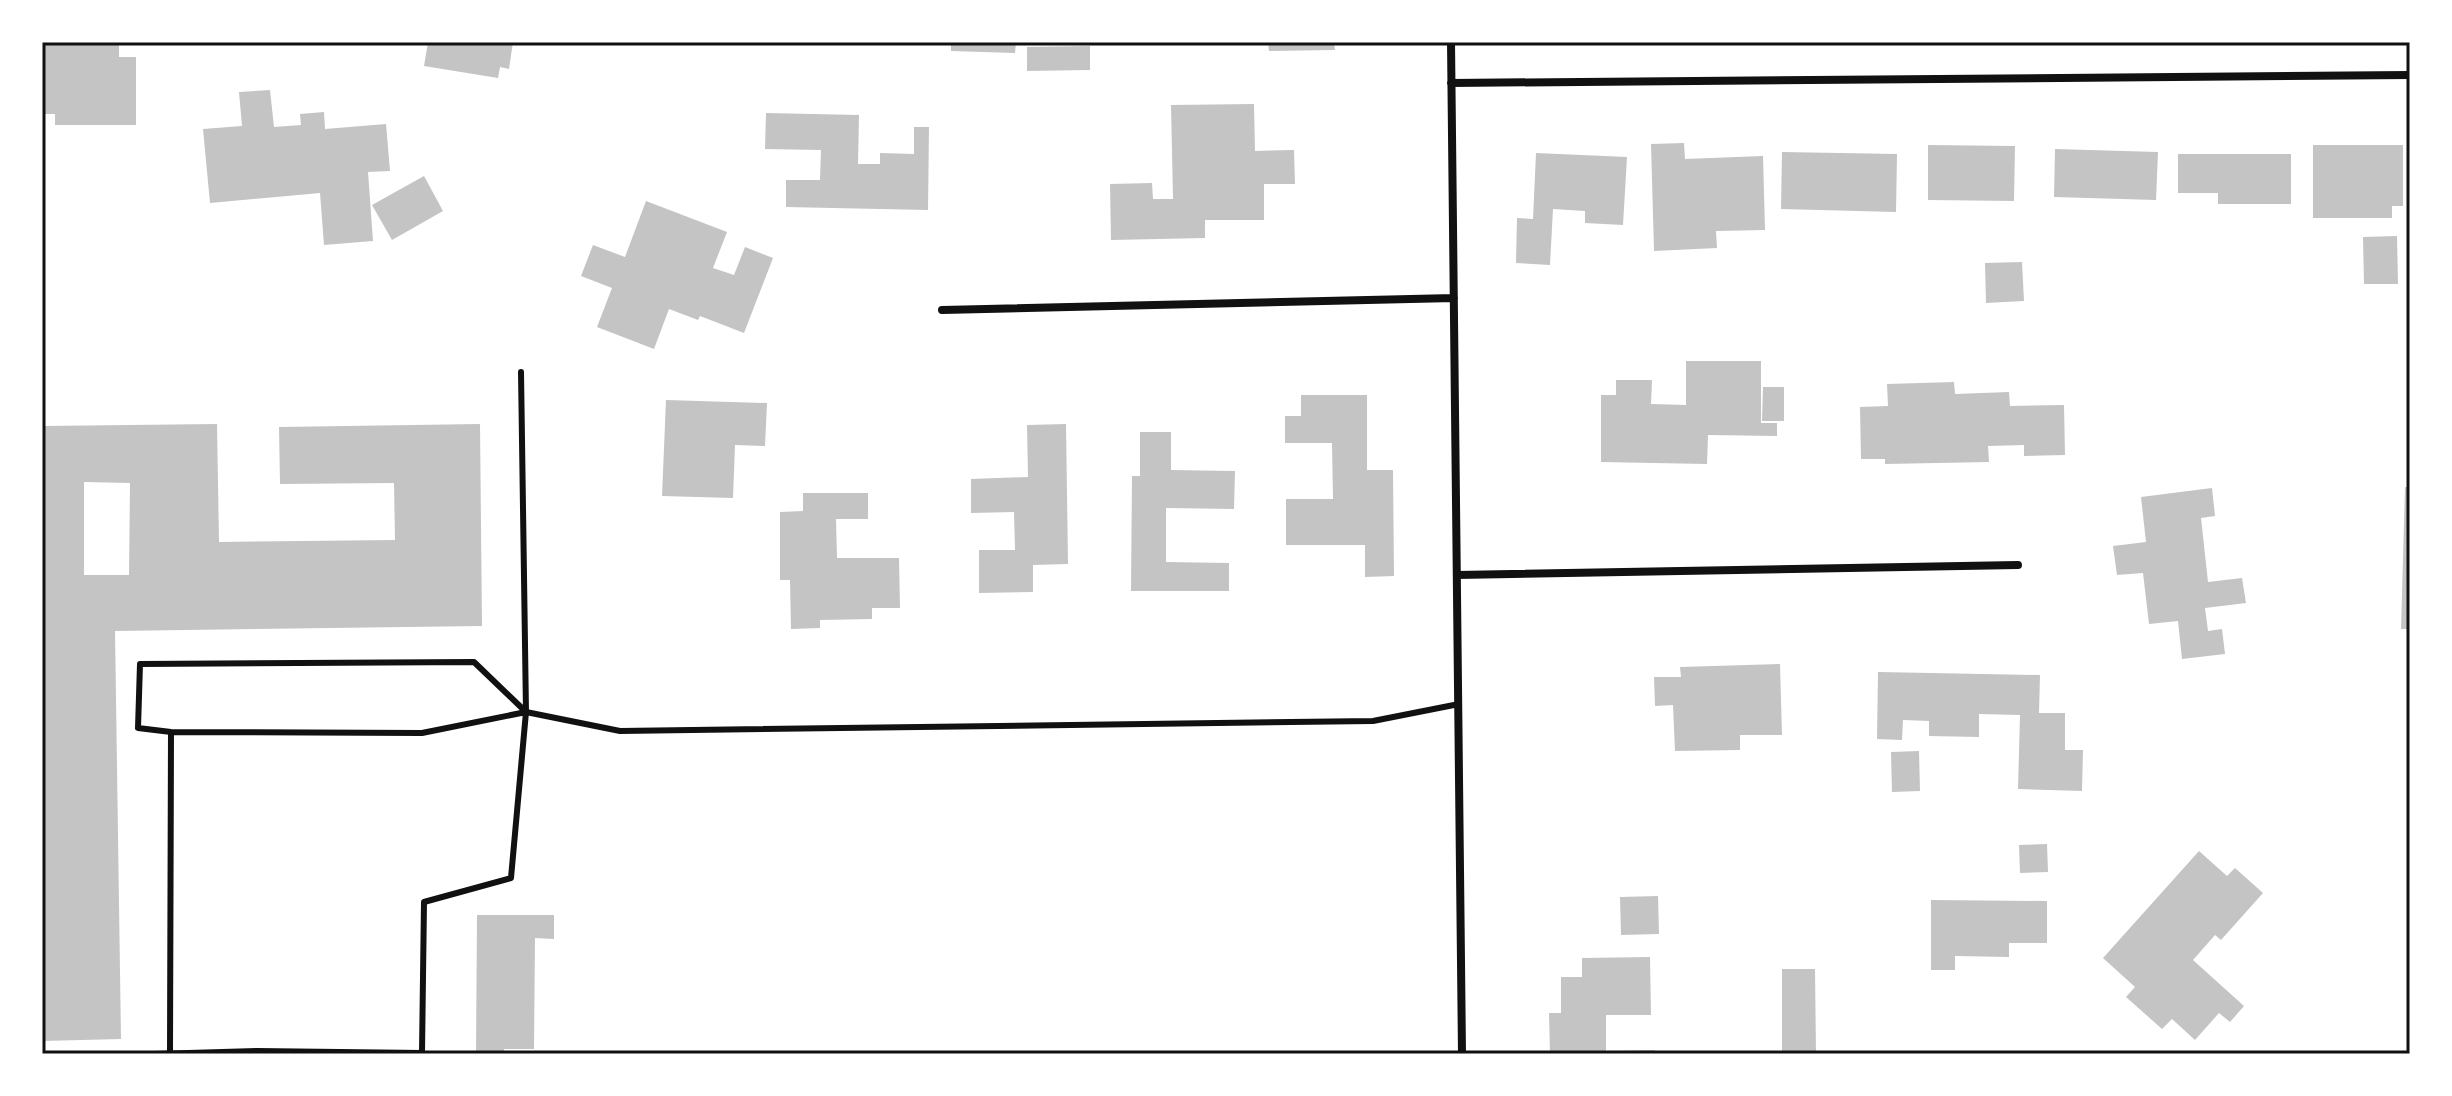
<svg xmlns="http://www.w3.org/2000/svg" width="2452" height="1096" font-family="'IBM Plex Serif',serif">
<style>
.building{fill:#c4c4c4;fill-rule:evenodd}
.lines{fill:none;stroke-linecap:round;stroke-linejoin:round}
.service{stroke:#111;stroke-width:6}
.minor{stroke:#111;stroke-width:8}
.neatline{fill:none;stroke:#111;stroke-width:3}
</style>
<rect width="100%" height="100%" fill="#fff"/>
<path class="building" d="M 60,42 L 119,43 L 119,57 L 136,57 L 136,125 L 55,125 L 55,114 L 42,114 L 42,45 L 60,45 Z
M 428,42 L 513,42 L 509,69 L 500,67 L 498,78 L 424,66 Z
M 951,42 L 1016,42 L 1015,53 L 951,51 Z
M 1268,42 L 1334,42 L 1335,50 L 1269,51 Z
M 1090,46 L 1090,70 L 1027,71 L 1027,47 Z
M 270,90 L 274,127 L 301,125 L 300,114 L 324,112 L 325,129 L 386,124 L 390,171 L 368,172 L 373,241 L 324,245 L 320,193 L 210,203 L 203,129 L 242,126 L 239,92 Z
M 1254,104 L 1255,151 L 1294,150 L 1295,184 L 1264,184 L 1264,220 L 1205,220 L 1205,238 L 1111,240 L 1110,184 L 1152,183 L 1153,199 L 1173,199 L 1171,105 Z
M 766,113 L 859,115 L 858,164 L 880,164 L 880,153 L 914,154 L 914,127 L 929,127 L 928,210 L 786,207 L 786,180 L 820,180 L 821,150 L 765,149 Z
M 1684,143 L 1685,159 L 1763,156 L 1765,230 L 1716,231 L 1717,248 L 1654,251 L 1651,144 Z
M 1928,145 L 2015,146 L 2014,201 L 1928,200 Z
M 2313,145 L 2403,145 L 2403,206 L 2392,206 L 2392,218 L 2313,218 Z
M 2055,149 L 2158,152 L 2156,200 L 2054,197 Z
M 1782,152 L 1897,154 L 1896,212 L 1781,209 Z
M 1536,153 L 1627,157 L 1623,225 L 1585,223 L 1585,211 L 1553,209 L 1550,265 L 1516,263 L 1517,218 L 1533,219 Z
M 2178,154 L 2291,154 L 2291,204 L 2218,204 L 2218,193 L 2178,193 Z
M 424,176 L 443,211 L 392,240 L 372,205 Z
M 646,201 L 727,232 L 713,268 L 734,275 L 745,247 L 773,258 L 744,333 L 700,316 L 698,320 L 669,309 L 654,349 L 597,327 L 612,288 L 581,276 L 593,245 L 625,257 Z
M 2397,236 L 2398,284 L 2364,284 L 2363,237 Z
M 2022,262 L 2024,301 L 1986,303 L 1985,263 Z
M 1686,361 L 1761,361 L 1761,423 L 1777,423 L 1777,436 L 1708,435 L 1707,464 L 1601,462 L 1601,395 L 1616,395 L 1616,380 L 1652,380 L 1651,404 L 1686,405 Z
M 1954,382 L 1955,394 L 2009,392 L 2010,406 L 2064,405 L 2065,455 L 2024,456 L 2024,445 L 1988,446 L 1989,462 L 1885,464 L 1885,459 L 1861,459 L 1860,407 L 1888,406 L 1887,384 Z
M 1763,387 L 1784,387 L 1784,421 L 1762,421 Z
M 1301,395 L 1367,395 L 1367,470 L 1393,470 L 1394,576 L 1365,577 L 1365,545 L 1286,545 L 1286,499 L 1333,499 L 1332,443 L 1285,443 L 1285,416 L 1301,416 Z
M 666,400 L 767,403 L 765,446 L 735,445 L 733,498 L 662,496 Z
M 217,424 L 219,542 L 395,540 L 394,483 L 280,484 L 279,427 L 480,424 L 482,626 L 115,631 L 121,1039 L 42,1041 L 42,426 ZM 84,482 L 130,483 L 129,575 L 84,575 Z
M 1066,424 L 1068,564 L 1033,565 L 1033,592 L 979,593 L 979,550 L 1015,550 L 1014,512 L 971,513 L 971,479 L 1028,477 L 1027,425 Z
M 1140,432 L 1171,432 L 1171,470 L 1235,471 L 1234,509 L 1166,508 L 1166,562 L 1229,563 L 1229,591 L 1131,591 L 1132,476 L 1140,476 Z
M 2405,487 L 2410,487 L 2410,629 L 2401,629 Z
M 2212,488 L 2215,516 L 2201,518 L 2208,582 L 2242,578 L 2246,603 L 2205,608 L 2208,631 L 2222,629 L 2225,654 L 2182,659 L 2178,621 L 2149,624 L 2143,573 L 2117,575 L 2113,546 L 2146,542 L 2141,497 Z
M 803,493 L 868,493 L 868,519 L 836,519 L 837,558 L 899,558 L 900,608 L 872,608 L 872,619 L 820,620 L 820,628 L 791,629 L 790,580 L 780,580 L 780,512 L 803,511 Z
M 1780,664 L 1782,735 L 1740,735 L 1740,750 L 1675,751 L 1673,705 L 1655,706 L 1654,677 L 1681,677 L 1680,667 Z
M 1878,672 L 2040,675 L 2039,713 L 2065,713 L 2065,750 L 2083,750 L 2082,791 L 2018,789 L 2020,715 L 1979,714 L 1979,737 L 1929,736 L 1929,721 L 1903,720 L 1902,740 L 1877,739 Z
M 1919,751 L 1920,791 L 1892,792 L 1891,752 Z
M 2047,844 L 2048,872 L 2020,873 L 2019,845 Z
M 2199,851 L 2227,876 L 2235,868 L 2263,893 L 2221,940 L 2215,935 L 2193,960 L 2244,1006 L 2230,1022 L 2219,1013 L 2195,1040 L 2172,1019 L 2162,1029 L 2126,997 L 2135,987 L 2103,958 Z
M 1658,896 L 1659,934 L 1621,935 L 1620,897 Z
M 1931,900 L 2047,901 L 2047,943 L 2009,943 L 2009,957 L 1955,956 L 1955,970 L 1931,970 Z
M 477,915 L 554,915 L 554,939 L 535,938 L 534,1049 L 504,1049 L 504,1054 L 476,1054 Z
M 1650,957 L 1651,1015 L 1606,1015 L 1606,1051 L 1655,1050 L 1655,1054 L 1550,1054 L 1549,1013 L 1561,1013 L 1561,977 L 1582,977 L 1582,958 Z
M 1782,969 L 1815,969 L 1816,1054 L 1707,1054 L 1707,1051 L 1782,1051 Z"/>
<g class="lines">
<path class="service" d="M 526,712 L 474,662 L 140,664 L 138,728 L 171,732 L 422,733 L 526,712 L 620,731 L 1373,721 L 1459,704
M 170,1053 L 171,732
M 154,1054 L 257,1051 L 422,1053 L 424,902 L 511,878 L 526,712 L 521,372"/>
<path class="minor" d="M 1451,42 L 1462,1054
M 1451,83 L 2410,75
M 942,310 L 1454,298
M 1457,575 L 2018,565"/>
</g>
<rect width="2452" height="1096" fill="none" stroke="#ffffff" stroke-width="88"/>
<rect x="44" y="44" width="2364" height="1008" class="neatline"/>
</svg>
